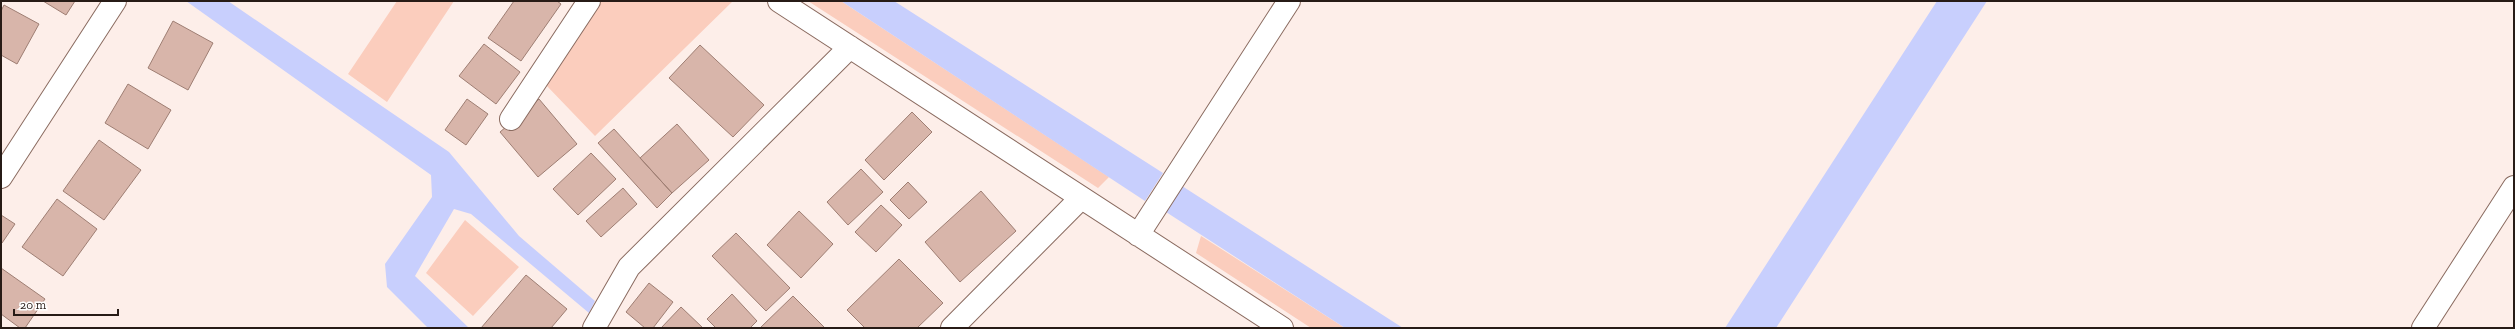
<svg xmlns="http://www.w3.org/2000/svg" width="2515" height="329" font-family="'Zilla Slab',serif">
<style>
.green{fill:#fbcdbd}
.water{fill:#c8cffd}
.building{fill:#d8b5aa;stroke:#9e7e73}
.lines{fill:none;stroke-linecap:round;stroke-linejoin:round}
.minor-casing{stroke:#8a6b60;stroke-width:24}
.minor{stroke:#fff;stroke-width:22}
</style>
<rect width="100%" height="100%" fill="#fdeee9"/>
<path class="green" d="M 397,1 L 454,1 L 387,102 L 348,74 Z
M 601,1 L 733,1 L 595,136 L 546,85 Z
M 808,1 L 841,1 L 1109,177 L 1098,188 Z
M 465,220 L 519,267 L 473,316 L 426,273 Z
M 1201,236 L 1345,328 L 1311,328 L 1196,253 Z"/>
<path class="water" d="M 186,1 L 228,1 L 449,152 L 519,236 L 595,301 L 589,313 L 471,214 L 454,209 L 415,276 L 469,328 L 428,328 L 387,287 L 385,264 L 432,197 L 431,175 Z
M 841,1 L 894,1 L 1163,173 L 1145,201 Z
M 1937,1 L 1987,1 L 1776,328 L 1725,328 Z
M 1182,186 L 1403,328 L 1345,328 L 1166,212 Z"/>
<path class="building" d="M 43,1 L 75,1 L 66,15 Z
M 514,1 L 557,1 L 561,4 L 521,61 L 488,38 Z
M 4,5 L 39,24 L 17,64 L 1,55 L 1,11 Z
M 173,21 L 213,43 L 188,90 L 148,68 Z
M 484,44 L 520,72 L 496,104 L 459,76 Z
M 700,45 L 764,105 L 733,137 L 669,78 Z
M 128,84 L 171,110 L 148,149 L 105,123 Z
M 467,99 L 488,114 L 466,145 L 445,130 Z
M 539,99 L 577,144 L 538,177 L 500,132 Z
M 912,112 L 932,132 L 884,180 L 865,160 Z
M 677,124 L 709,160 L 672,193 L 640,158 Z
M 614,129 L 672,193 L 657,208 L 598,143 Z
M 99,140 L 141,170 L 104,220 L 63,191 Z
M 591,153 L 616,179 L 578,215 L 553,189 Z
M 861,169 L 883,192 L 848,225 L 827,202 Z
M 908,182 L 927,202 L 909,219 L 890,200 Z
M 623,188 L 637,204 L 601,237 L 586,221 Z
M 981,191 L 1016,231 L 960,282 L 925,242 Z
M 57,199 L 97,229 L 63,276 L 22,247 Z
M 881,205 L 902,225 L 876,252 L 855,232 Z
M 799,211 L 833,244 L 801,278 L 767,245 Z
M 1,215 L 15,224 L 2,243 L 1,243 Z
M 736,233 L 790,288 L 766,311 L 712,256 Z
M 899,259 L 943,303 L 917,328 L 865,328 L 847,310 Z
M 1,268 L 45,299 L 25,328 L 20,328 L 1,314 Z
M 526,275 L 567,309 L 551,328 L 481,328 Z
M 649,283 L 673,302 L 653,328 L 645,328 L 626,312 Z
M 732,294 L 757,321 L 750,328 L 716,328 L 707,319 Z
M 793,296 L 825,328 L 760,328 Z
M 681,307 L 703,328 L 661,328 Z"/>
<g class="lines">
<g class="minor-casing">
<path id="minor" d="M 779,1 L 1282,328
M 511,119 L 589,1
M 1,177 L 115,1
M 1138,235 L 1289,1
M 594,328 L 629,267 L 850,47
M 952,328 L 1081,198
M 2423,328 L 2514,187"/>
</g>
<use href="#minor" class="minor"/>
</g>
<rect width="2515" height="329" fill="none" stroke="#271b16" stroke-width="4"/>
<path d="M14 309v6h104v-6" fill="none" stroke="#271b16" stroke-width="2"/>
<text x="20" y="309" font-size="12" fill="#271b16" stroke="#ffffff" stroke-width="3" paint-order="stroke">20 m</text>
</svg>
